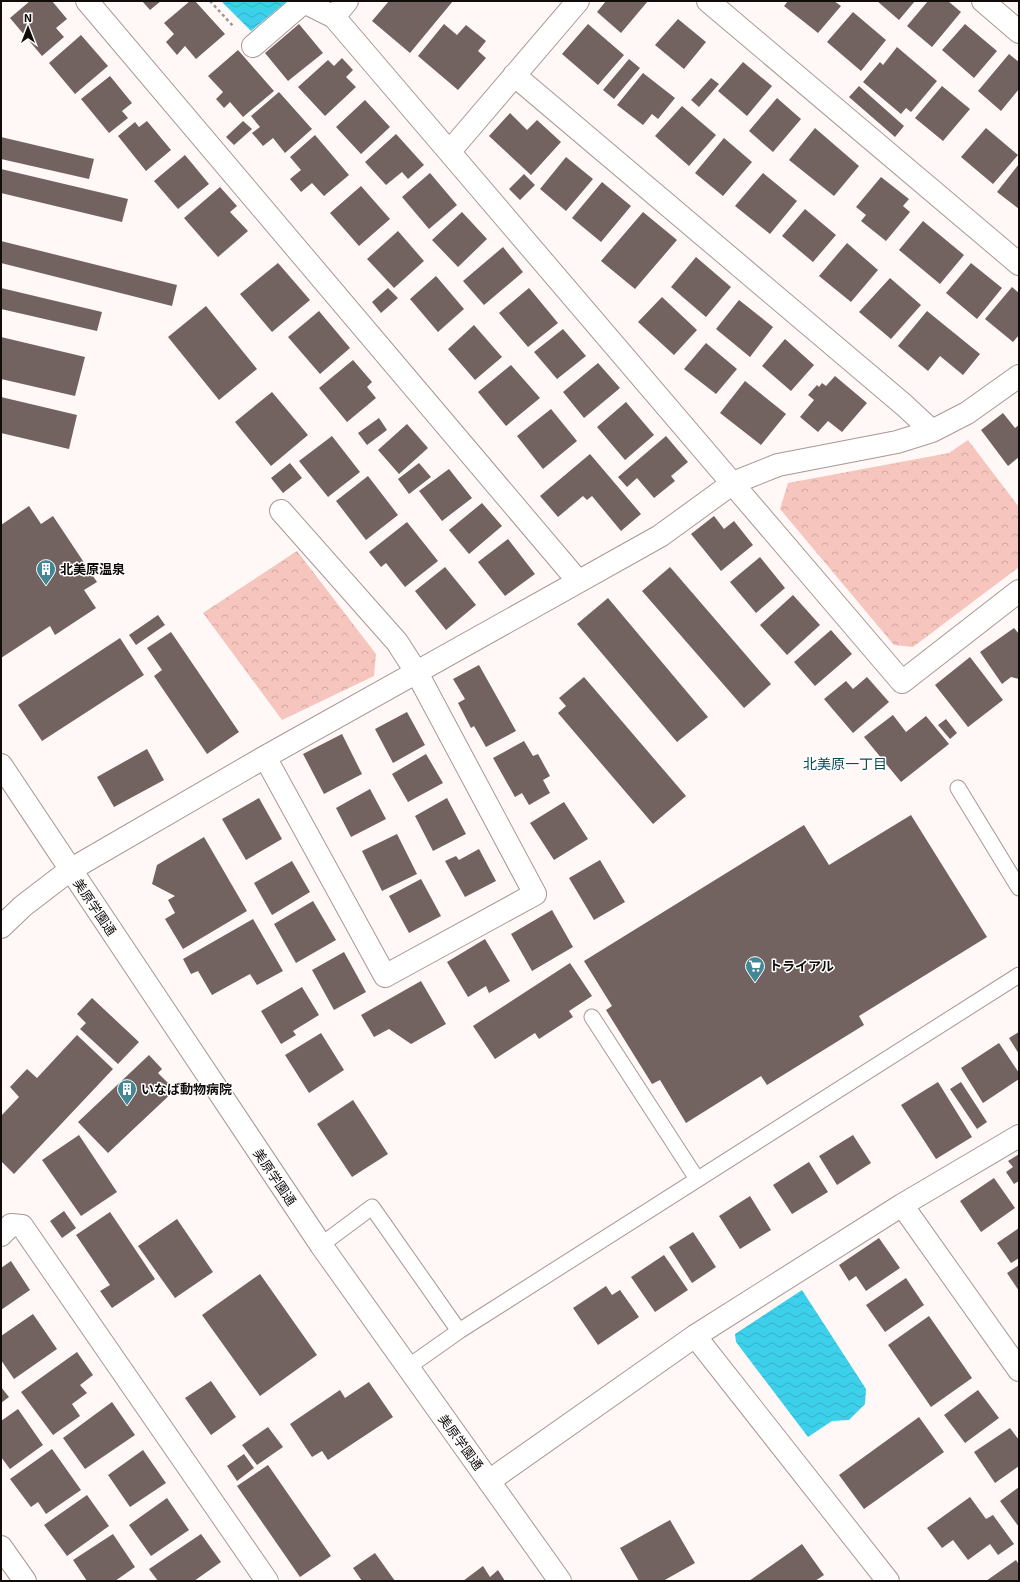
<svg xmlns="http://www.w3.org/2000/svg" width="1020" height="1582" font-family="'Exo 2','Noto Sans JP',sans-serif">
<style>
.park{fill:url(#park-crowns)}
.water{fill:url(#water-waves)}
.building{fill:#726260}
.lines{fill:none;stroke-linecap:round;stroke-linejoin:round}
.service-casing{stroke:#a89895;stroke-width:17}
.minor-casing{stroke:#a89895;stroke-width:24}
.tertiary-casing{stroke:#a89895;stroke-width:24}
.path{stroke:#9b9492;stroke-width:2.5;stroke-dasharray:3 3;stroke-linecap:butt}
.service{stroke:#fff;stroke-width:15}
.minor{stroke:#fff;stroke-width:22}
.tertiary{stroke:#fff;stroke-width:22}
.labels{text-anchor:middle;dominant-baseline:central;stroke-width:3;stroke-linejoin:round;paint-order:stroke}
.poi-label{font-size:13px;font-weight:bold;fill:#110b0a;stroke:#fff;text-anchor:start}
.street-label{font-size:13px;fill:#110b0a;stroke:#fff}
.neighbourhood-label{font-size:14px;fill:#0e4a55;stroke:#fff}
</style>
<defs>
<pattern id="park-crowns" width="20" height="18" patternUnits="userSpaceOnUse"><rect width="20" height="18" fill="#f5c5be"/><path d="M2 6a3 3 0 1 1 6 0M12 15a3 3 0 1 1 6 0" fill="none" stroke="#d1a8a2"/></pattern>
<pattern id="water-waves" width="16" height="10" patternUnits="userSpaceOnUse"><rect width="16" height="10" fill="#3dd0eb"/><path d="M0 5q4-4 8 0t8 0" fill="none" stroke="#35b1c8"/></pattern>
</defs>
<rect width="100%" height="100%" fill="#fff8f6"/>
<path class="park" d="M 968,440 L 1019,507 L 1019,567 L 913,647 L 894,645 L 780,509 L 788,483 L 949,453 Z
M 297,551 L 376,654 L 374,676 L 282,720 L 203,613 Z"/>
<path class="water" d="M 221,1 L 287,1 L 251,31 Z
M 802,1290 L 866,1389 L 865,1404 L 849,1420 L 832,1421 L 808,1437 L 736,1342 L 735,1334 Z"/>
<path class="building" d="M 30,1 L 52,1 L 67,19 L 56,28 L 64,37 L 42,56 L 10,18 Z
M 142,1 L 161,1 L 150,10 Z
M 190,1 L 195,1 L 225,34 L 196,59 L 185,46 L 177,55 L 166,42 L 174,34 L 164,23 Z
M 389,1 L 453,1 L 410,53 L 372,21 Z
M 606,1 L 648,1 L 621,33 L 597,12 Z
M 788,1 L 834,1 L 841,6 L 818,33 L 784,6 Z
M 877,1 L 915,1 L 899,20 Z
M 928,1 L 948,1 L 961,12 L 932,47 L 907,26 Z
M 853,12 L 886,40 L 861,71 L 827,42 Z
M 678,19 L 706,42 L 684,69 L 655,45 Z
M 299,24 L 323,53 L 288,81 L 265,53 Z
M 444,24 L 457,35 L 466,25 L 486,41 L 478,51 L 486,58 L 458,90 L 418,56 Z
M 588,24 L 624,55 L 598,85 L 562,54 Z
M 965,24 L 997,51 L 974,78 L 942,50 Z
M 81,35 L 108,66 L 75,94 L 49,63 Z
M 897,47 L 937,81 L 911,112 L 906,108 L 901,114 L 863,82 L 880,62 L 883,65 Z
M 238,50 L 274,91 L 243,117 L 230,102 L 224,108 L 216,99 L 223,92 L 208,76 Z
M 1009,54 L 1019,62 L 1019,89 L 1001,111 L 978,91 Z
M 342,58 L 353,70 L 346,77 L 356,87 L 325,116 L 298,87 L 328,60 L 334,66 Z
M 629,59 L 640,68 L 614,99 L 603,90 Z
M 743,62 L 772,86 L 747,116 L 718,91 Z
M 643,73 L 675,98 L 658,119 L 652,114 L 643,125 L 617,105 Z
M 110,76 L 132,103 L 122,111 L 128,118 L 109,133 L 81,99 Z
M 711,78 L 719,84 L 699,107 L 691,100 Z
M 859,86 L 904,126 L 895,137 L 849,97 Z
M 942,86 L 970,109 L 943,141 L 915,118 Z
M 279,92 L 312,129 L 285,153 L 273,138 L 263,146 L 252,133 L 260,127 L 251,116 Z
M 777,98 L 801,119 L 773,152 L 749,131 Z
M 365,100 L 390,127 L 361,154 L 336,127 Z
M 682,106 L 716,135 L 689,166 L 655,136 Z
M 510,113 L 527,130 L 537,120 L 561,142 L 531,175 L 489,136 Z
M 147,121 L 171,150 L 146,171 L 118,136 L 135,122 L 139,127 Z
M 243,121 L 252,129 L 234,145 L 226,137 Z
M 815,128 L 859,166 L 834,196 L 789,160 Z
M 986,128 L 1018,155 L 993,184 L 961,157 Z
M 396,134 L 424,165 L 408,179 L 402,172 L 386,185 L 365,162 Z
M 315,135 L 349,175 L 324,196 L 312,183 L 301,192 L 290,179 L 301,170 L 290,157 Z
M 1,137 L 94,159 L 89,179 L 1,159 Z
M 724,138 L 752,162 L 723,196 L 695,173 Z
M 185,155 L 209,184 L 178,209 L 154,181 Z
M 566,157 L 593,179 L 566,211 L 540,189 Z
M 1019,164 L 1019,209 L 997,192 Z
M 1,169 L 128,199 L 122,222 L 1,193 Z
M 430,173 L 457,205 L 429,229 L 402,197 Z
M 763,173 L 797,201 L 770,234 L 735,206 Z
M 524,174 L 535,185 L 520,200 L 509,189 Z
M 881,177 L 909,199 L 903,206 L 910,212 L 886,241 L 861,221 L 866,215 L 856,207 Z
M 602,182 L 631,206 L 601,242 L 572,218 Z
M 361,186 L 390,219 L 359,246 L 330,213 Z
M 220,187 L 237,206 L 230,212 L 248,231 L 218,257 L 184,218 Z
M 805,209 L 836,235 L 813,262 L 782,236 Z
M 462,212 L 487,239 L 458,267 L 432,240 Z
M 643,212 L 677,240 L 635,289 L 601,261 Z
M 923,221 L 964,255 L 940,284 L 899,250 Z
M 398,231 L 424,261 L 394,288 L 367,259 Z
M 1,241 L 177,285 L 172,306 L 1,263 Z
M 847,243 L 878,270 L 851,302 L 819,276 Z
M 503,247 L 523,272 L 484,305 L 463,281 Z
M 696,257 L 731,287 L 706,317 L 671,287 Z
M 278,263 L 310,300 L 272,332 L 240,294 Z
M 971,263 L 1002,288 L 977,319 L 946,293 Z
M 436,276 L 464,309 L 438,332 L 410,299 Z
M 890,278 L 921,305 L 891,339 L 859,312 Z
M 1012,287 L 1019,293 L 1019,335 L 1013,342 L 985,319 Z
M 1,288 L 102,312 L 97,331 L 1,309 Z
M 388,288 L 398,298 L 381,313 L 372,302 Z
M 529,288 L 558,323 L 528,347 L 499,313 Z
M 662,297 L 697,330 L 674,355 L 638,322 Z
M 739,300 L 773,327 L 750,357 L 716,329 Z
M 206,306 L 257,369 L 219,400 L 168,337 Z
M 319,311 L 350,348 L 320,374 L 288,337 Z
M 927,311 L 980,354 L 963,375 L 940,356 L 928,371 L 898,346 Z
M 474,325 L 502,357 L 475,380 L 448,349 Z
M 563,329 L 586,356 L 557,379 L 534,352 Z
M 1,337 L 85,357 L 75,396 L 1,379 Z
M 785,339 L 814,365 L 791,391 L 762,366 Z
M 706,343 L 737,369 L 716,394 L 684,369 Z
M 353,360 L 372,382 L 367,387 L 376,398 L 347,422 L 319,388 Z
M 598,363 L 620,388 L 584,418 L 563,392 Z
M 511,365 L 540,398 L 506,426 L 478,392 Z
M 835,376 L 867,403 L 842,432 L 828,421 L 818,432 L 800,417 L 814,400 L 808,395 L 817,385 L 819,387 L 822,383 L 826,386 Z
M 745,381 L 786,414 L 761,445 L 720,413 Z
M 272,392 L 308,435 L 271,466 L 235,422 Z
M 1,397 L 77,415 L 69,449 L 1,433 Z
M 626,402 L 654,435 L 625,460 L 597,427 Z
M 551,409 L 577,441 L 543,469 L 517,436 Z
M 1003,413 L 1015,428 L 1019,425 L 1019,457 L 1008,466 L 981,430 Z
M 379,418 L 387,430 L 367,445 L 358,433 Z
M 407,424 L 428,448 L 399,474 L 378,450 Z
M 332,436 L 360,472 L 328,497 L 299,461 Z
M 666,436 L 688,462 L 671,476 L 675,481 L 654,498 L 637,478 L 627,487 L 618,477 Z
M 590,454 L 641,514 L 621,531 L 592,496 L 587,500 L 583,496 L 558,517 L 540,496 Z
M 290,463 L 302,478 L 283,493 L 271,478 Z
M 419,463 L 431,477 L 409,494 L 398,479 Z
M 449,469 L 472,498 L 442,521 L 419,491 Z
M 368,476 L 398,515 L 366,540 L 336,501 Z
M 482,503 L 502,526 L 469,554 L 449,530 Z
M 29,506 L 41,524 L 53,516 L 97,582 L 84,590 L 96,608 L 55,635 L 50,626 L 1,658 L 1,525 Z
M 714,516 L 724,529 L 734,521 L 753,545 L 721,571 L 691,534 Z
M 407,522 L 438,561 L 405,587 L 386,563 L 381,567 L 369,552 Z
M 508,539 L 535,574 L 505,596 L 478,562 Z
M 760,557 L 785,588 L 756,613 L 730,582 Z
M 445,567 L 476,605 L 446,630 L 415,591 Z
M 670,567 L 771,684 L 744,708 L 642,591 Z
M 793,595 L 820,625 L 787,655 L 760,625 Z
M 608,598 L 708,717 L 677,742 L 577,624 Z
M 158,615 L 165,625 L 136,645 L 129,635 Z
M 1014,628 L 1019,634 L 1019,679 L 1011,677 L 1002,684 L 980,652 Z
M 831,630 L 852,654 L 815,686 L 794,662 Z
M 171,632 L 239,732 L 207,754 L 154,676 L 162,670 L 147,648 Z
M 120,638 L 144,675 L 42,741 L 18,705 Z
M 970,657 L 1003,700 L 968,727 L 935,685 Z
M 479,665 L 516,731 L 486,747 L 474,726 L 471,728 L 458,703 L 465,699 L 453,679 Z
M 584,677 L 686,796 L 653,824 L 558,713 L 566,706 L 559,698 Z
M 867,677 L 889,702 L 853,733 L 824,699 L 846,681 L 853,689 Z
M 407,712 L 425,745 L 393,763 L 375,729 Z
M 893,715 L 906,732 L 926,716 L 949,744 L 901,782 L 864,737 Z
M 946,719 L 957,733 L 950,739 L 938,725 Z
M 342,734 L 362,774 L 324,794 L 303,754 Z
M 524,741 L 533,756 L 538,754 L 550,776 L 543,780 L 550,793 L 529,805 L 522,793 L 515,797 L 493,758 Z
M 147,749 L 164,780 L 114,807 L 97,777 Z
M 426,754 L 443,783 L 408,802 L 392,774 Z
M 370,789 L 386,819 L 351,837 L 336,808 Z
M 259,798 L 282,839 L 246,860 L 222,819 Z
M 447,798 L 466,834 L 433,851 L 415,816 Z
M 564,802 L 588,839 L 554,860 L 530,823 Z
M 911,815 L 987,937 L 859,1016 L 864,1025 L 767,1085 L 761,1076 L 686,1123 L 660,1080 L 652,1084 L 606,1010 L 612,1006 L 584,961 L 804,825 L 829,865 Z
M 397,834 L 417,874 L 382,891 L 362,851 Z
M 204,837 L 247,911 L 183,949 L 165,919 L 175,913 L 168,900 L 175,896 L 152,884 L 157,865 Z
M 479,849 L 496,881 L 465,897 L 445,861 L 456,856 L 459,860 Z
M 600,860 L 625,902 L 594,920 L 569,878 Z
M 292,861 L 310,892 L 272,915 L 254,883 Z
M 421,879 L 441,916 L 409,933 L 389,896 Z
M 313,901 L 336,940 L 296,963 L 274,924 Z
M 552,910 L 573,947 L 532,971 L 511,934 Z
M 253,919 L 283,971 L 257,985 L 250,974 L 212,995 L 198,971 L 191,974 L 183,959 Z
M 485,939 L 510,981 L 489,993 L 486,986 L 468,997 L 447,962 Z
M 344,952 L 366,992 L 334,1010 L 312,970 Z
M 570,963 L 592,996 L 569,1011 L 573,1017 L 539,1039 L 535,1033 L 495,1059 L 473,1026 Z
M 421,981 L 446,1024 L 411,1044 L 389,1029 L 374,1037 L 361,1015 Z
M 302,987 L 319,1015 L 293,1031 L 296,1035 L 281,1044 L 261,1011 Z
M 92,998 L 139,1042 L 118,1064 L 80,1029 L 86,1023 L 77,1014 Z
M 1019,1032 L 1019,1054 L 1009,1038 Z
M 321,1033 L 344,1070 L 309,1093 L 285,1055 Z
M 77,1035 L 113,1069 L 14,1174 L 1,1161 L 1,1116 L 19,1097 L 10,1087 L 27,1069 L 37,1078 Z
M 999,1043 L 1019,1073 L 1019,1079 L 983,1103 L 961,1068 Z
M 149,1055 L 162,1069 L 158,1073 L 175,1090 L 108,1153 L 78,1122 Z
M 938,1082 L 972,1137 L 936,1159 L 901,1105 Z
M 961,1082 L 987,1122 L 977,1129 L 950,1089 Z
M 353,1100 L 388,1154 L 352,1177 L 317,1124 Z
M 79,1135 L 117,1192 L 81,1216 L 42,1160 Z
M 853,1135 L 871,1163 L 837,1185 L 819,1156 Z
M 1019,1154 L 1019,1181 L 1014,1184 L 1006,1172 L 1013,1167 L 1008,1161 Z
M 809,1162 L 828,1192 L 792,1214 L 773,1185 Z
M 994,1178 L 1015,1208 L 981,1232 L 960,1201 Z
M 750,1196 L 771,1230 L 740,1249 L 719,1216 Z
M 64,1211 L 76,1228 L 62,1238 L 50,1221 Z
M 110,1212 L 155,1279 L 112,1308 L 100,1291 L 110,1285 L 76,1235 Z
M 177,1219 L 213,1272 L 175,1298 L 138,1246 Z
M 1019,1228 L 1019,1258 L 1011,1263 L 997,1243 Z
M 693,1232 L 716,1267 L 692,1283 L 669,1247 Z
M 879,1238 L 900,1268 L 866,1291 L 856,1276 L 849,1281 L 839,1265 Z
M 664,1255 L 688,1290 L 655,1312 L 631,1277 Z
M 11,1261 L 30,1290 L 1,1310 L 1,1268 Z
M 1019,1265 L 1019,1291 L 1007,1273 Z
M 260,1274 L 317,1355 L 260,1396 L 202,1315 Z
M 906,1278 L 924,1305 L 885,1332 L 866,1305 Z
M 606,1286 L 612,1295 L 620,1290 L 639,1317 L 598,1345 L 573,1308 Z
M 33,1314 L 57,1349 L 14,1379 L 1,1360 L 1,1336 Z
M 929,1316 L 972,1378 L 931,1407 L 888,1345 Z
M 77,1352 L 93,1375 L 80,1385 L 87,1393 L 72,1404 L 80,1416 L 53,1435 L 21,1392 Z
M 211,1381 L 236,1417 L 211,1435 L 185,1398 Z
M 369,1382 L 393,1417 L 328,1460 L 322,1451 L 312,1457 L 290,1424 L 340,1390 L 345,1398 Z
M 1,1387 L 9,1397 L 1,1403 Z
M 978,1390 L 999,1418 L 965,1443 L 944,1415 Z
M 112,1402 L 135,1435 L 85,1469 L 63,1438 Z
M 18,1409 L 43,1445 L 10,1469 L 1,1457 L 1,1421 Z
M 919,1417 L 944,1452 L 864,1509 L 839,1475 Z
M 268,1427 L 283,1447 L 257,1465 L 242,1445 Z
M 1010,1428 L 1019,1440 L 1019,1466 L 995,1483 L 974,1452 Z
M 52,1449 L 81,1490 L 46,1514 L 38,1502 L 31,1507 L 10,1479 Z
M 143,1450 L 166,1483 L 130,1507 L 108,1475 Z
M 244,1454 L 254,1468 L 237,1481 L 227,1466 Z
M 268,1465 L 331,1556 L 300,1577 L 237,1486 Z
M 1019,1487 L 1019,1527 L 1000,1501 Z
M 87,1495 L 109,1526 L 67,1556 L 44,1525 Z
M 970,1497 L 986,1519 L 993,1515 L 1014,1544 L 998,1555 L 990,1544 L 968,1560 L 953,1540 L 942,1548 L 927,1528 Z
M 167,1498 L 189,1530 L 151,1556 L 129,1525 Z
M 670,1520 L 695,1563 L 663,1581 L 639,1581 L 620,1548 Z
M 113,1534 L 135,1567 L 115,1581 L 87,1581 L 73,1560 Z
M 201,1534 L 221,1562 L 194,1581 L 158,1581 L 149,1569 Z
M 802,1544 L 824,1575 L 815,1581 L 749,1581 Z
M 375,1553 L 395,1581 L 362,1581 L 353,1568 Z
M 1016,1560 L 1019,1565 L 1019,1581 L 986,1581 Z
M 483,1566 L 490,1577 L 498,1570 L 505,1581 L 463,1581 Z"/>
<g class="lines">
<g class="service-casing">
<path id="service" d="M 958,788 L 1019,888
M 592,1017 L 697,1179
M 321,1245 L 372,1207 L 459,1331 L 408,1367
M 459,1331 L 1019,975"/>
</g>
<g class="minor-casing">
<path id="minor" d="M 87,1 L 578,581
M 347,1 L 334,17 L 902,682 L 1019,591
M 708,1 L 1019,264
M 983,1 L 1019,32
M 253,46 L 304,2 L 334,17
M 514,75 L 904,405 L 932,431
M 450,151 L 578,1
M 265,757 L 385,976 L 535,894 L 417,673 L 397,642 L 281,511
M 70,870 L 265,757 L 660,536 L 733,483 L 778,465 L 897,442 L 932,431 L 967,413 L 1019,376
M 902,1205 L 1019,1370
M 1,1235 L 11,1225 L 22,1226 L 267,1581
M 695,1336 L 888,1581
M 489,1481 L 695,1336 L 902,1205 L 1019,1136
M 1,1547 L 25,1581"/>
</g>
<g class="tertiary-casing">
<path id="tertiary" d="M 1,765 L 321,1245 L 560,1581
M 1,927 L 23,906 L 70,870"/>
</g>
<path class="path" d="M 210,1 L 234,27"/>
<use href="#service" class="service"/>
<use href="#minor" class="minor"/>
<use href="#tertiary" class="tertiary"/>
</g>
<defs>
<g id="building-pin" transform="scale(1)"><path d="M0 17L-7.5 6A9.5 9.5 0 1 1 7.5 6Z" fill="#438795" stroke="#fff"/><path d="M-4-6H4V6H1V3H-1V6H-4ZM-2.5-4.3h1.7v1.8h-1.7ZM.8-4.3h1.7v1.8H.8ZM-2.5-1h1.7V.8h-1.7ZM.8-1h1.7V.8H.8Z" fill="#fff"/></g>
<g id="supermarket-pin" transform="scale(1)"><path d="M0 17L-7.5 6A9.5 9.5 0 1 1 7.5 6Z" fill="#438795" stroke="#fff"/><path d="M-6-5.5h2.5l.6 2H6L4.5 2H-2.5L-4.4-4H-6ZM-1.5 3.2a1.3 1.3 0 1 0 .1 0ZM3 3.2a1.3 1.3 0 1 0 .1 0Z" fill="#fff"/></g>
</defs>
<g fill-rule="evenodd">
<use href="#building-pin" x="46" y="569"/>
<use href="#supermarket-pin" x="755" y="966"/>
<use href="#building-pin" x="127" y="1089"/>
</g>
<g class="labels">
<g class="poi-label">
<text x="60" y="569">北美原温泉</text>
<text x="769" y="966">トライアル</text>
<text x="141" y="1089">いなば動物病院</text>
</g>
<g class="street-label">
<text transform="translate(95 907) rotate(56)">美原学園通</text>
<text transform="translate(275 1177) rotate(56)">美原学園通</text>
<text transform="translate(461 1442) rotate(54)">美原学園通</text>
</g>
<g class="neighbourhood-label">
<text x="845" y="763">北美原一丁目</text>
</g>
</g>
<rect width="1020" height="1582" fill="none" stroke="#110b0a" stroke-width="4"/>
<g transform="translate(28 28)" stroke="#ffffff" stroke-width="3" paint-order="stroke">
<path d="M0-3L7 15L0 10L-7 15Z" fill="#110b0a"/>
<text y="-6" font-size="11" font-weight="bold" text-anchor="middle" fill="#110b0a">N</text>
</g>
</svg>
